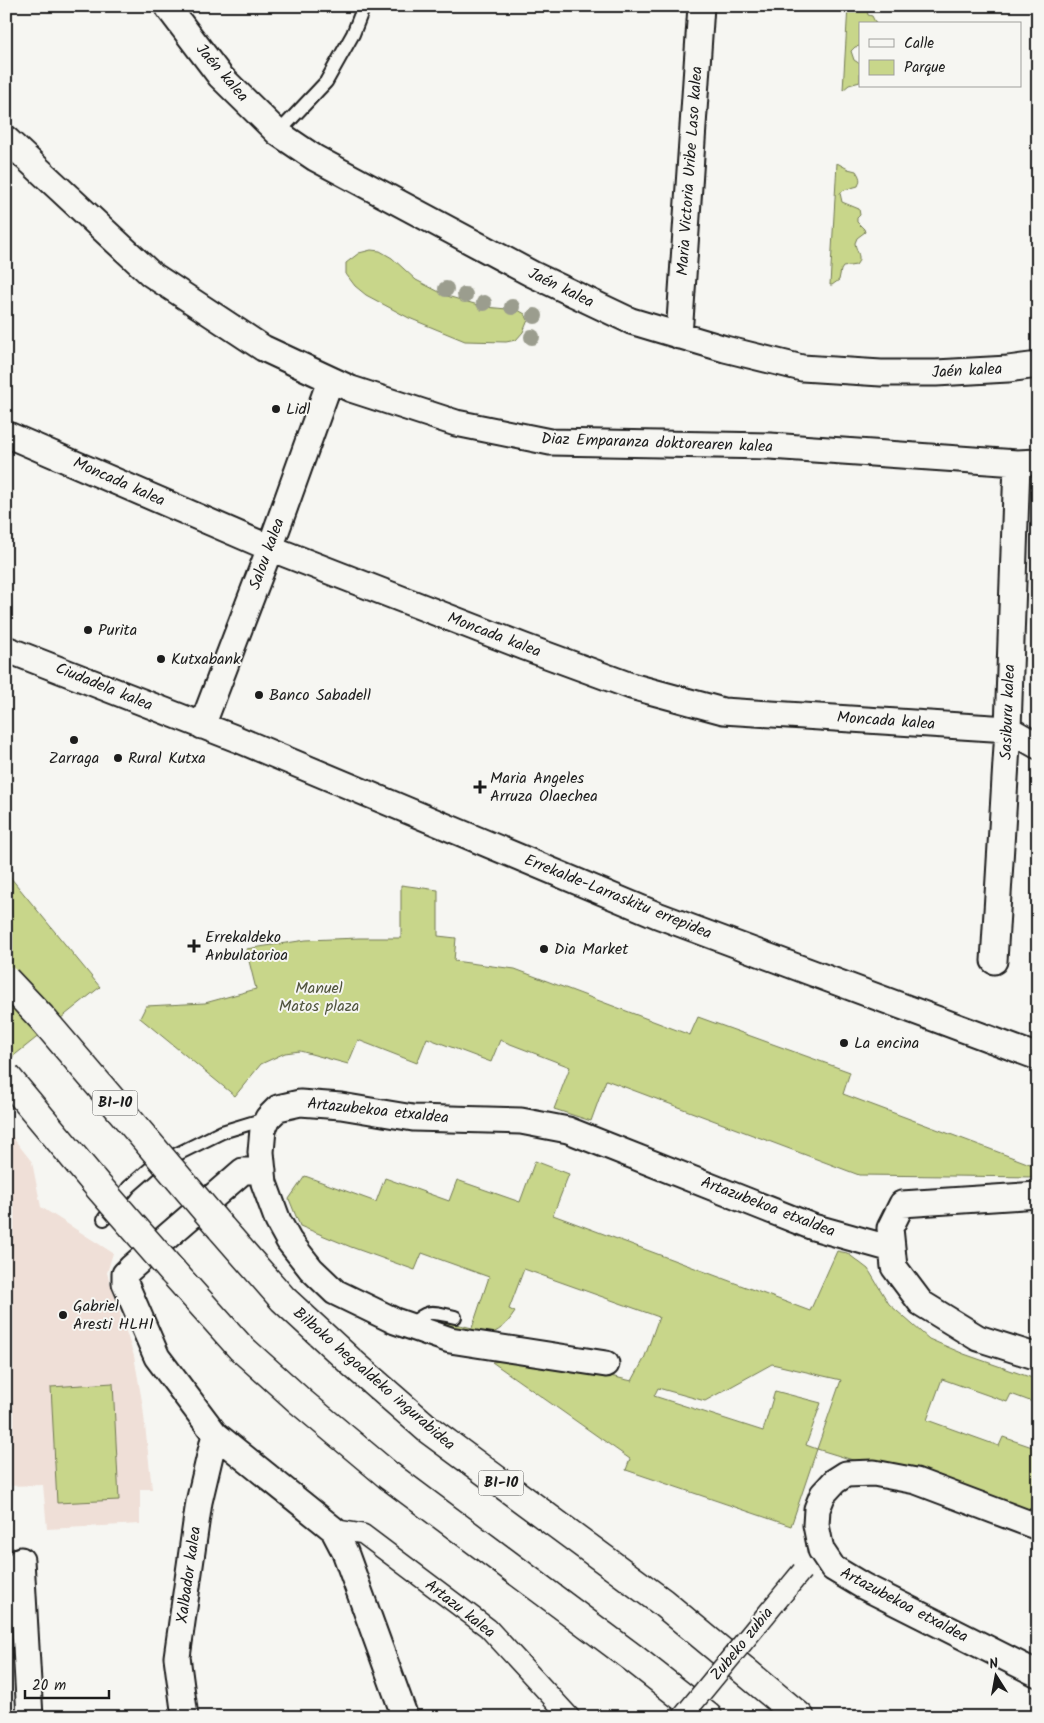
<svg xmlns="http://www.w3.org/2000/svg" width="1044" height="1723" font-family="Kalam,sans-serif">
<style>
.built{fill:#efdfd7}
.green{fill:#c8d68a;stroke:#727953;fill-rule:evenodd}
.lines{fill:none;stroke-linecap:round;stroke-linejoin:round}
.service-casing{stroke:#1c1c1c;stroke-width:16}
.pedestrian-casing{stroke:#1c1c1c;stroke-width:22}
.minor-casing{stroke:#1c1c1c;stroke-width:29}
.motorway-casing{stroke:#1c1c1c;stroke-width:31}
.service{stroke:#f6f6f2;stroke-width:12}
.pedestrian{stroke:#f6f6f2;stroke-width:19}
.minor{stroke:#f6f6f2;stroke-width:25}
.motorway{stroke:#f6f6f2;stroke-width:28}
.pedestrian-bridge-casing{stroke:#1c1c1c;stroke-width:22;stroke-linecap:butt}
.motorway-bridge-casing{stroke:#1c1c1c;stroke-width:31;stroke-linecap:butt}
.pedestrian-bridge{stroke:#f6f6f2;stroke-width:19}
.motorway-bridge{stroke:#f6f6f2;stroke-width:28}
.tree{fill:#9b9d8e}
.poi-dot{fill:#1c1c1c;stroke:#f6f6f2;stroke-width:2}
.labels{text-anchor:middle;dominant-baseline:central;stroke-width:4;stroke-linejoin:round;paint-order:stroke}
.shield{fill:#f6f6f2;stroke:#5d5d5c;stroke-width:1}
.shield-label{font-size:15px;font-weight:bold;fill:#1c1c1c}
.street-label{font-size:16px;fill:#1c1c1c;stroke:#f6f6f2}
.poi-label{font-size:16px;fill:#1c1c1c;stroke:#f6f6f2;text-anchor:start}
.park-label{font-size:16px;fill:#50543d;stroke:#f6f6f2}
</style>
<rect width="100%" height="100%" fill="#f6f6f2"/>
<filter id="ink" filterUnits="userSpaceOnUse"><feTurbulence type="fractalNoise" baseFrequency=".02" numOctaves="2"/><feDisplacementMap in="SourceGraphic" scale="10" xChannelSelector="R" yChannelSelector="G"/><feConvolveMatrix kernelMatrix="1 2 1 2 8 2 1 2 1" color-interpolation-filters="sRGB"/></filter>
<g filter="url(#ink)">
<path class="built" d="M 6,1129 L 32,1162 L 41,1207 L 113,1253 L 107,1273 L 134,1356 L 143,1407 L 152,1489 L 140,1489 L 140,1524 L 47,1529 L 43,1485 L 6,1486 Z"/>
<path class="green" d="M 848,6 L 869,6 L 867,10 L 868,15 L 872,16 L 876,24 L 860,24 L 860,46 L 855,47 L 851,51 L 854,60 L 860,64 L 860,82 L 849,85 L 843,90 Z
M 837,163 L 848,169 L 856,171 C 860,177 861,180 858,186 L 844,190 L 840,193 L 842,202 L 859,209 L 860,215 L 857,218 L 857,222 L 864,229 L 865,232 L 857,238 L 855,243 C 856,252 863,257 856,265 L 843,267 L 841,270 L 839,280 L 832,285 L 830,285 Z
M 371,250 L 380,251 L 392,258 L 416,280 L 447,296 L 485,307 L 518,310 L 525,314 L 528,320 L 523,332 L 516,340 L 506,342 L 465,341 L 409,318 L 366,295 L 355,286 L 346,274 L 346,263 L 359,253 Z
M 6,872 L 100,987 L 6,1062 Z
M 401,885 L 438,890 L 438,936 L 456,938 L 454,961 L 515,969 L 690,1035 L 698,1017 L 850,1072 L 843,1094 L 1038,1167 L 1038,1177 L 859,1175 L 606,1080 L 591,1121 L 554,1109 L 570,1067 L 500,1040 L 491,1062 L 427,1038 L 417,1063 L 358,1040 L 348,1064 L 300,1051 L 285,1053 L 261,1064 L 235,1096 L 140,1018 L 146,1006 L 205,1003 L 256,989 L 246,949 L 306,940 L 359,938 L 401,938 Z
M 535,1161 L 569,1174 L 553,1215 L 810,1311 L 837,1251 L 847,1253 L 868,1269 L 889,1304 L 929,1339 L 964,1354 L 1038,1380 L 1038,1404 L 1011,1394 L 1007,1402 L 942,1379 L 927,1420 L 999,1446 L 1003,1437 L 1038,1449 L 1038,1517 L 817,1449 L 791,1526 L 626,1470 L 630,1459 L 492,1362 L 518,1359 L 571,1367 L 632,1381 L 644,1359 L 659,1317 L 524,1269 L 509,1309 L 515,1312 C 493,1347 471,1334 437,1326 L 440,1320 L 472,1328 L 489,1277 L 422,1253 L 415,1270 L 351,1247 L 300,1226 L 289,1199 L 305,1176 L 376,1202 L 385,1178 L 449,1201 L 457,1180 L 520,1202 ZM 772,1364 L 841,1380 L 817,1449 L 806,1445 L 821,1403 L 775,1391 L 763,1431 L 654,1396 L 658,1388 L 705,1401 Z
M 113,1383 L 119,1500 L 57,1503 L 51,1387 Z"/>
<g class="lines">
<g class="service-casing">
<path id="service" d="M 278,133 L 326,82 L 353,34 L 364,6
M 104,1219 L 129,1187 L 153,1166 L 222,1132 L 268,1118
M 410,1326 C 428,1308 432,1312 455,1317"/>
</g>
<g class="pedestrian-casing">
<path id="pedestrian" d="M 333,1529 L 363,1534 L 488,1628 L 570,1717"/>
</g>
<g class="minor-casing">
<path id="minor" d="M 167,6 L 220,76 L 278,133 L 315,158 L 459,235 L 532,274 L 631,321 L 725,349 L 802,368 L 881,373 L 936,373 L 1008,369 L 1038,365
M 6,139 L 151,274 L 263,348 L 351,389 L 456,423 L 550,442 L 770,446 L 1017,463 L 1038,462
M 679,336 L 701,6
M 6,434 L 270,548 L 525,647 L 631,686 L 723,711 L 1008,729 L 1038,746
M 6,649 L 237,739 L 657,915 L 1038,1057
M 202,726 L 270,548 L 330,381
M 994,961 L 1008,729 L 1017,463
M 263,1170 L 243,1171 L 131,1268 L 125,1274 L 125,1283 L 157,1357 L 215,1434 L 333,1529 L 345,1552 L 405,1717
M 1038,1195 L 902,1204 L 890,1228 L 894,1267 L 921,1303 L 978,1338 L 1038,1357
M 606,1364 L 450,1340 L 395,1321 L 335,1292 L 311,1269 L 289,1241 L 278,1221 L 264,1183 L 261,1152 L 263,1129 L 268,1118 L 278,1108 L 300,1103 L 341,1106 L 413,1118 L 521,1121 L 568,1130 L 813,1227 L 892,1249
M 1038,1527 L 916,1481 L 874,1473 L 846,1474 L 835,1481 L 823,1494 L 817,1509 L 816,1525 L 821,1550 L 833,1568 L 863,1586 L 1038,1674
M 21,1560 L 30,1717
M 185,1717 L 177,1657 L 199,1502 L 215,1434"/>
</g>
<g class="motorway-casing">
<path id="motorway" d="M 221,1228 L 283,1299 L 350,1361 L 429,1430 L 662,1602 L 800,1717
M 173,1272 L 240,1347 L 301,1402 L 388,1475 L 633,1658 L 708,1717"/>
</g>
<use href="#service" class="service"/>
<use href="#pedestrian" class="pedestrian"/>
<use href="#minor" class="minor"/>
<use href="#motorway" class="motorway"/>
<g class="pedestrian-bridge-casing">
<path id="pedestrian-bridge" d="M 682,1717 L 802,1571"/>
</g>
<g class="motorway-bridge-casing">
<path id="motorway-bridge" d="M 6,980 L 41,1017 L 221,1228
M 6,1076 L 97,1185 L 173,1272"/>
</g>
<use href="#pedestrian-bridge" class="pedestrian-bridge"/>
<use href="#motorway-bridge" class="motorway-bridge"/>
</g>
<g class="tree">
<circle cx="446" cy="289" r="8"/>
<circle cx="465" cy="295" r="8"/>
<circle cx="484" cy="303" r="8"/>
<circle cx="512" cy="307" r="8"/>
<circle cx="535" cy="316" r="8"/>
<circle cx="532" cy="337" r="8"/>
</g>
</g>
<g class="poi-dot">
<circle cx="276" cy="409" r="5"/>
<circle cx="88" cy="630" r="5"/>
<circle cx="161" cy="659" r="5"/>
<circle cx="259" cy="695" r="5"/>
<circle cx="74" cy="740" r="5"/>
<circle cx="118" cy="758" r="5"/>
<path d="M477.5 779.5h5v5h5v5h-5v5h-5v-5h-5v-5h5z"/>
<path d="M191.5 938.5h5v5h5v5h-5v5h-5v-5h-5v-5h5z"/>
<circle cx="544" cy="949" r="5"/>
<circle cx="844" cy="1043" r="5"/>
<circle cx="63" cy="1315" r="5"/>
</g>
<g class="labels">
<g class="shield">
<rect x="92.5" y="1090.5" width="45" height="25" rx="4"/>
<rect x="478.5" y="1470.5" width="45" height="25" rx="4"/>
</g>
<g class="shield-label">
<text x="115" y="1103">BI-10</text>
<text x="501" y="1483">BI-10</text>
</g>
<g class="street-label">
<text transform="translate(222 73) rotate(49)">Jaén kalea</text>
<text transform="translate(690 171) rotate(-86)">Maria Victoria Uribe Laso kalea</text>
<text transform="translate(561 288) rotate(26)">Jaén kalea</text>
<text transform="translate(967 371) rotate(-3)">Jaén kalea</text>
<text transform="translate(657 443) rotate(2)">Diaz Emparanza doktorearen kalea</text>
<text transform="translate(119 482) rotate(24)">Moncada kalea</text>
<text transform="translate(267 554) rotate(-70)">Salou kalea</text>
<text transform="translate(494 635) rotate(21)">Moncada kalea</text>
<text transform="translate(104 687) rotate(22)">Ciudadela kalea</text>
<text transform="translate(1008 712) rotate(-88)">Sasiburu kalea</text>
<text transform="translate(886 721) rotate(4)">Moncada kalea</text>
<text transform="translate(618 897) rotate(22)">Errekalde-Larraskitu errepidea</text>
<text transform="translate(378 1111) rotate(6)">Artazubekoa etxaldea</text>
<text transform="translate(768 1207) rotate(21)">Artazubekoa etxaldea</text>
<text transform="translate(374 1379) rotate(41)">Bilboko hegoaldeko ingurabidea</text>
<text transform="translate(189 1575) rotate(-82)">Xalbador kalea</text>
<text transform="translate(904 1605) rotate(28)">Artazubekoa etxaldea</text>
<text transform="translate(460 1609) rotate(38)">Artazu kalea</text>
<text transform="translate(742 1644) rotate(-51)">Zubeko zubia</text>
</g>
<g class="poi-label">
<text x="286" y="409">Lidl</text>
<text x="98" y="630">Purita</text>
<text x="171" y="659">Kutxabank</text>
<text x="269" y="695">Banco Sabadell</text>
<text x="74" y="758" text-anchor="middle">Zarraga</text>
<text x="128" y="758">Rural Kutxa</text>
<text x="490" y="778">Maria Angeles<tspan x="490" dy="18">Arruza Olaechea</tspan></text>
<text x="205" y="937">Errekaldeko<tspan x="205" dy="18">Anbulatorioa</tspan></text>
<text x="554" y="949">Dia Market</text>
<text x="854" y="1043">La encina</text>
<text x="73" y="1306">Gabriel<tspan x="73" dy="18">Aresti HLHI</tspan></text>
</g>
<g class="park-label">
<text x="319" y="988">Manuel<tspan x="319" dy="18">Matos plaza</tspan></text>
</g>
</g>
<rect width="1044" height="1723" fill="none" stroke="#f6f6f2" stroke-width="25"/>
<rect x="12" y="12" width="1019" height="1698" fill="none" stroke="#1c1c1c" stroke-width="2" filter="url(#ink)"/>
<rect x="859" y="22" width="162" height="65" fill="#f6f6f2" stroke="#9f9f9c"/>
<rect x="869" y="39" width="25" height="8" fill="#f6f6f2" stroke="#9f9f9c"/>
<text x="904" y="48" font-size="15" fill="#1c1c1c">Calle</text>
<rect x="869" y="60" width="25" height="15" fill="#c8d68a" stroke="#9f9f9c"/>
<text x="904" y="72" font-size="15" fill="#1c1c1c">Parque</text>
<g transform="translate(996 1676) rotate(349)" stroke="#f6f6f2" stroke-width="4" paint-order="stroke">
<path d="M0-4L9 19L0 12L-9 19Z" fill="#1c1c1c"/>
<text y="-8" font-size="14" font-weight="bold" text-anchor="middle" fill="#1c1c1c">N</text>
</g>
<path d="M25 1690v8h84v-8" fill="none" stroke="#1c1c1c" stroke-width="2.5"/>
<text x="32" y="1690" font-size="15" fill="#1c1c1c" stroke="#f6f6f2" stroke-width="4" paint-order="stroke">20 m</text>
</svg>
